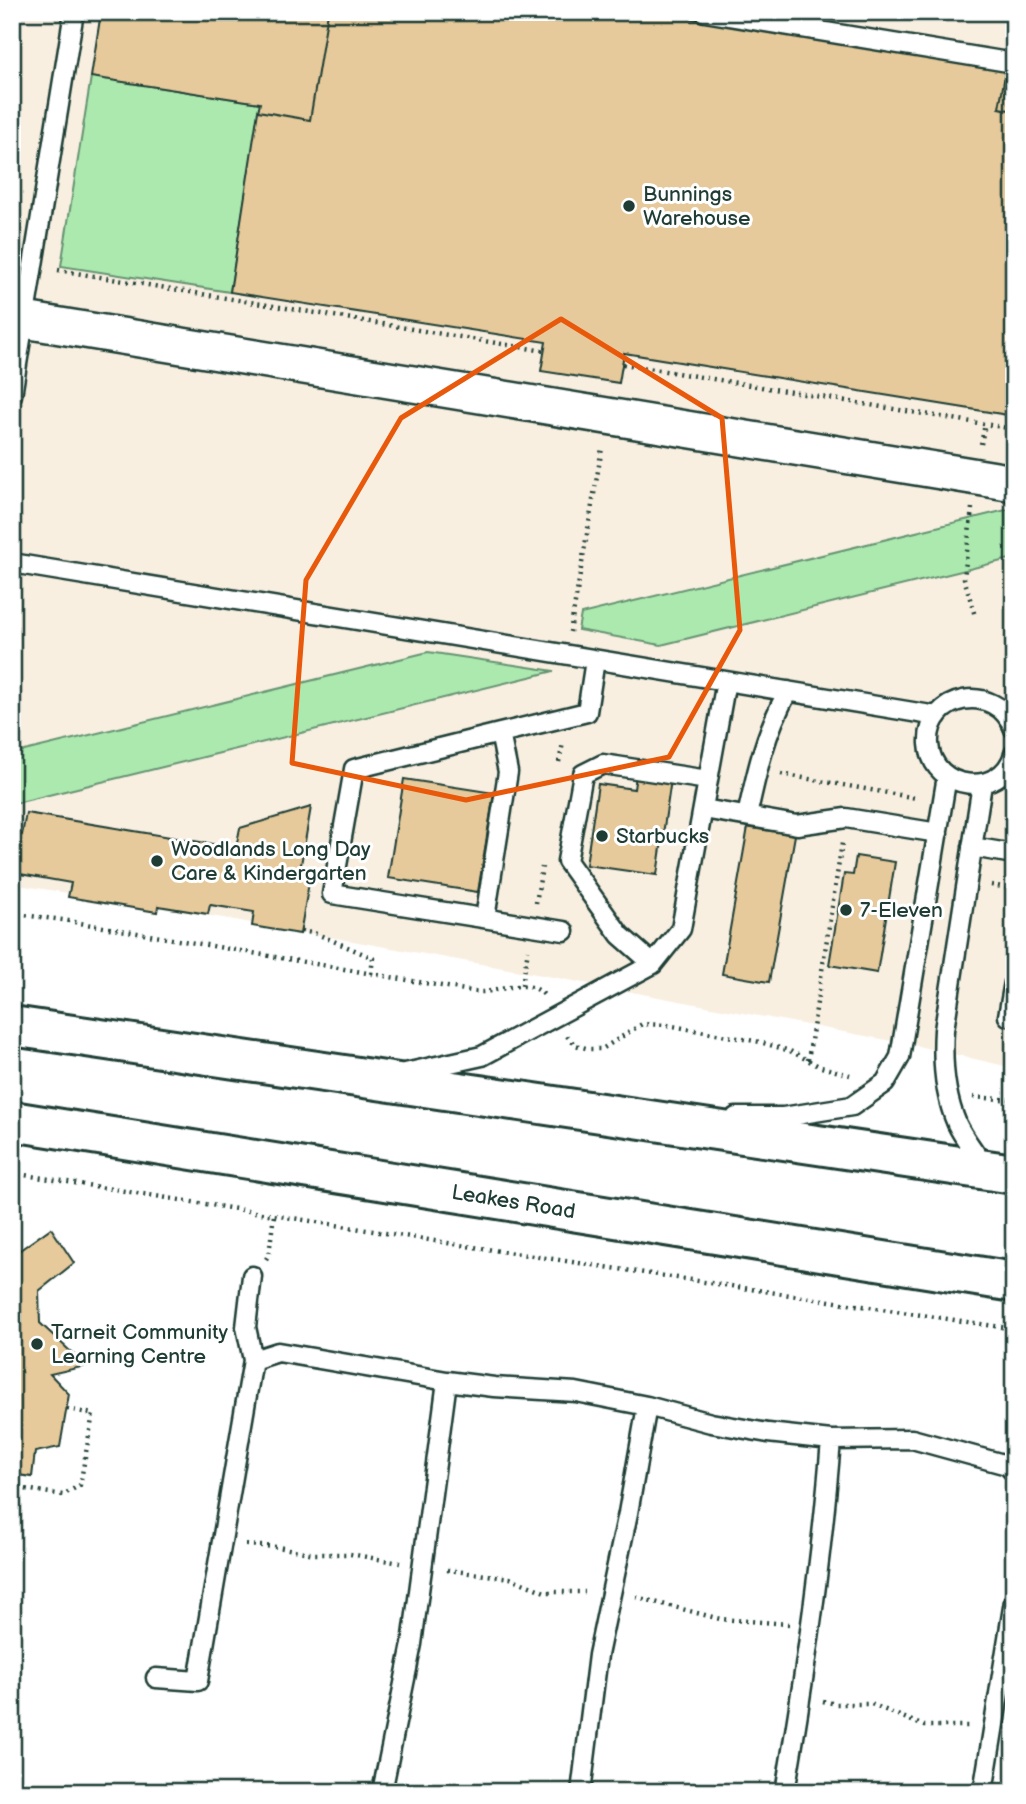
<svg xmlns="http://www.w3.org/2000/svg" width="1026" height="1804" font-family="'Balsamiq Sans',sans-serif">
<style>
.built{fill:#f8efe1}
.green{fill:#ace9af;stroke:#669372;stroke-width:2}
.building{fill:#e7ca9b;stroke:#1f3d34;stroke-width:2}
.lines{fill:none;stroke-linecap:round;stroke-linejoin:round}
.service-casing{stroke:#1f3d34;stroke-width:23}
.minor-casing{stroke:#1f3d34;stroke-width:40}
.trunk-casing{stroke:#1f3d34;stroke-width:44}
.path{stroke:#1f3d34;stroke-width:4.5;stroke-dasharray:2 5;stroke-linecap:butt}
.service{stroke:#fff;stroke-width:18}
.minor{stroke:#fff;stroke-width:35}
.trunk{stroke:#fff;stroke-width:38}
.marked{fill:none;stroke:#e8590c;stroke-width:5;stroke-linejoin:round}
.poi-dot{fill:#1f3d34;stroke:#fff;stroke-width:2.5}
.labels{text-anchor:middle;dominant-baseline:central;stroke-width:6;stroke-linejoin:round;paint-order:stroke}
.poi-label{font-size:21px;fill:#1f3d34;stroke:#fff;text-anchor:start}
.street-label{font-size:21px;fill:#1f3d34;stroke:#fff}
</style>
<rect width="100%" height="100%" fill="#fff"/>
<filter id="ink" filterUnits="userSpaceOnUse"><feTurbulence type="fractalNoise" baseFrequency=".0143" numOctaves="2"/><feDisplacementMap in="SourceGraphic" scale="14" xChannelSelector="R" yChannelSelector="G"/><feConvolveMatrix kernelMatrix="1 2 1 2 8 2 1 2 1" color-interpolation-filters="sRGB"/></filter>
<g filter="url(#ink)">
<path class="built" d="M 12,12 L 1014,12 L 1014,1068 L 913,1045 L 547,976 L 223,918 L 12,884 Z"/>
<path class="green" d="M 91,77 L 260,103 L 230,292 L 61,266 Z
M 1014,508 L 1014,558 L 661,645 L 578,630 L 581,614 Z
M 428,652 L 554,671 L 12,804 L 12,754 Z"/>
<path class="building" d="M 101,12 L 328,12 L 310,120 L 258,111 L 260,103 L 91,77 Z
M 328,12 L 648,12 L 1006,70 L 999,108 L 1014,111 L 1014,416 L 624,353 L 619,383 L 541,371 L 546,342 L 230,292 L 258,111 L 310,120 Z
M 1006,70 L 1014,72 L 1014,111 L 999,108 Z
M 638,761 L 673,766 L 657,875 L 586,865 L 598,784 L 634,789 Z
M 404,779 L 494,793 L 478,892 L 388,878 Z
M 311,807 L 299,876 L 310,877 L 300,934 L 252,926 L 254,912 L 210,905 L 208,914 L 158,906 L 157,912 L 68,897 L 71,883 L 14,873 L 12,883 L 12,833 L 22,835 L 26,813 L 236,848 L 240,828 Z
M 748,827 L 795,835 L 769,982 L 722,974 Z
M 856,856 L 895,862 L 877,973 L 829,965 L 844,874 L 853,875 Z
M 51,1228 L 74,1263 L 39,1291 L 40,1323 L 86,1366 L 50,1374 L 69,1394 L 60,1447 L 35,1452 L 32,1477 L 12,1474 L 12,1254 L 13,1255 Z"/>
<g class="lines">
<g class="service-casing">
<path id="service" d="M 705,12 L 1014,63
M 12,395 L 74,12
M 12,563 L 937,716
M 1014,729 C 996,681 926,694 929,744 C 932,791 1001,799 1014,754
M 500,733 L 354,769 L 332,894 L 564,931
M 982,784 L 944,1030 C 942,1062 944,1094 957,1124 C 964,1139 976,1153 984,1167
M 703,809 L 797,825 L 846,818 L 938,833
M 747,816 C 757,770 765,733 788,691
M 972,847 L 1014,854
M 485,918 L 508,772 L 500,733 L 587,712 L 595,660
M 653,964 L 620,935 L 567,861 L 583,774 L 603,764 L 708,780
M 1014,982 L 1008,1016 L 1014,1017
M 405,1073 L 482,1056 L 653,964 L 681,929 L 726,681
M 736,1117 L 783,1117 L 852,1106 L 885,1083 L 900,1057 L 947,776
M 253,1360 L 278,1352 L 447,1381 L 494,1387 L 576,1392 L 647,1406 L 711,1423 L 768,1433 L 831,1440 L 912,1439 L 1007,1465 L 1014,1472
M 156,1678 L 198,1681 L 253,1360 L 246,1327 L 252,1276
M 382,1792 L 412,1644 L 447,1381
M 581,1792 L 598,1655 L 628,1513 L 647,1406
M 785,1792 C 805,1675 822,1558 831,1440
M 983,1792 L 1014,1601"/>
</g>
<g class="minor-casing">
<path id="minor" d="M 12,318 L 1014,483"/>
</g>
<g class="trunk-casing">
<g id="trunk">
<path d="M 12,1026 L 1014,1174"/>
<path id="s1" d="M 12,1121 L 1014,1282"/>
</g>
</g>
<path class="path" d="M 58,270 L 544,351
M 623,364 L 1014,429
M 981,444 L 985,424
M 972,508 L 964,578 L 975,616
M 570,632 L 602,448
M 559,762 L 563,743
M 781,774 L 916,798
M 991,885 L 1014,889
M 536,903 L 542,867
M 12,917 L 23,915 L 63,920 L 459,989 C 466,990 475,992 482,992 C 503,991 528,977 544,995
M 301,931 L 317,934 L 373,958 L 371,974
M 522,985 L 528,950
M 567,1036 L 575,1045 L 589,1049 L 602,1049 L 642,1024 L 667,1025 L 760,1042 L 790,1051 L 821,1067 L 850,1075
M 808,1060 L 842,843
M 973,1097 L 1014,1100
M 12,1173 L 454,1244 L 1014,1329
M 266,1259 L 269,1254 L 274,1215
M 12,1487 L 63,1495 L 80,1485 L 93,1414 L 67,1409
M 246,1545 L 278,1547 L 314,1554 L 350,1554 L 400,1563
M 447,1570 L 510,1578 L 545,1592 L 585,1592
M 636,1597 L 720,1619 L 789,1624
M 823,1701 L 836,1704 L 871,1704 L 924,1726 L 970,1726"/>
<use href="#service" class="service"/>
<use href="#minor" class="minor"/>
<use href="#trunk" class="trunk"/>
</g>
</g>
<path class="marked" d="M 561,319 L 722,418 L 740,630 L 669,757 L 466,800 L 292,763 L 306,580 L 401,418 Z"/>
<g class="poi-dot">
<circle cx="629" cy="206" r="7"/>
<circle cx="602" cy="836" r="7"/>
<circle cx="157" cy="861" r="7"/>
<circle cx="846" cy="910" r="7"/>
<circle cx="37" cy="1344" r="7"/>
</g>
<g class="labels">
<g class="poi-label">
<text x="643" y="194">Bunnings<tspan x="643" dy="24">Warehouse</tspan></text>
<text x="616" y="836">Starbucks</text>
<text x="171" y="849">Woodlands Long Day<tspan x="171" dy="24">Care &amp; Kindergarten</tspan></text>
<text x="860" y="910">7-Eleven</text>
<text x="51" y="1332">Tarneit Community<tspan x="51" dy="24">Learning Centre</tspan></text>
</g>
<g class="street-label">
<text stroke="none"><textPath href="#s1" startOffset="508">Leakes Road</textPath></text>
</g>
</g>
<rect width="1026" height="1804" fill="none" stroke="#fff" stroke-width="42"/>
<rect x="21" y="21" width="984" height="1762" fill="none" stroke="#1f3d34" stroke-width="2.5" filter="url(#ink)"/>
</svg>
